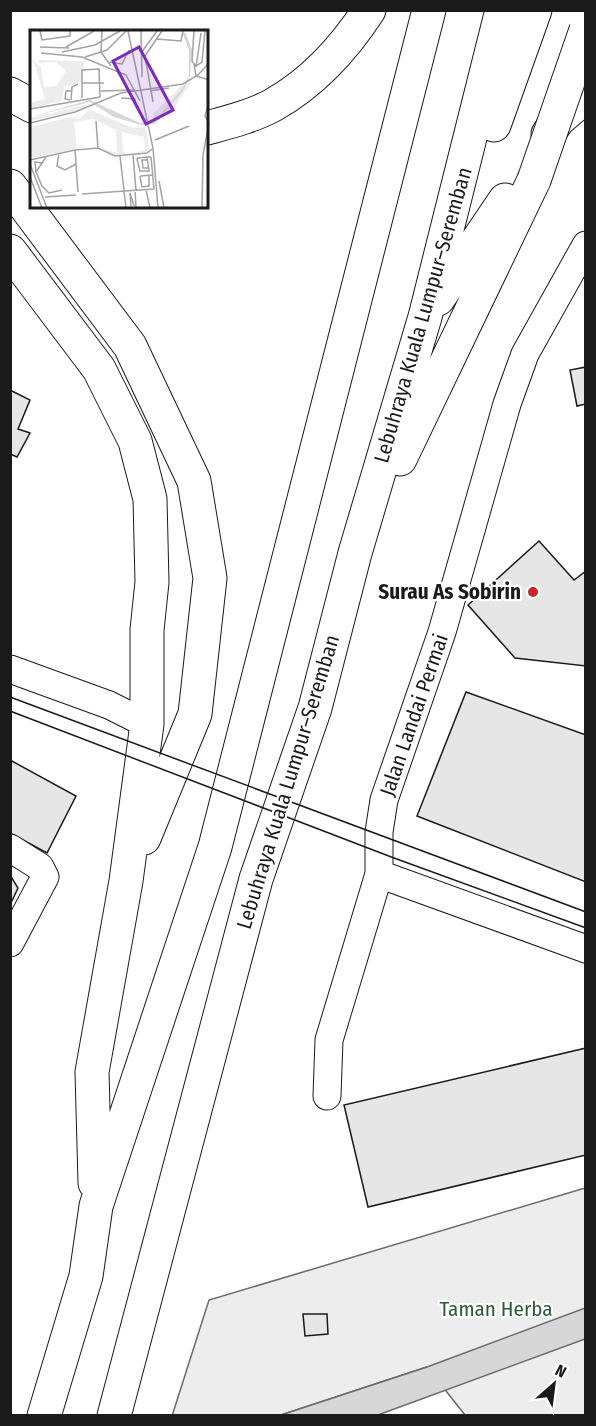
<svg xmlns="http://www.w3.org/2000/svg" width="596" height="1426" font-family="'Fira Sans Condensed',sans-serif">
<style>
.built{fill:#ededed;stroke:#6a6a6a;stroke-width:1.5}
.water{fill:#d7d7d7;stroke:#6a6a6a;stroke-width:1.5}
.building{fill:#e6e6e6;stroke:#1a1a1a;stroke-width:1.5}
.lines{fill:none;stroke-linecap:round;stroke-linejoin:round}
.minor-casing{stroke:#1a1a1a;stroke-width:29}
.highway-casing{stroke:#1a1a1a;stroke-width:35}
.minor{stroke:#fff;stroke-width:27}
.highway{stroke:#fff;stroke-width:33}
.tram{stroke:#1a1a1a;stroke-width:1.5}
.highway-bridge-casing{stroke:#1a1a1a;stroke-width:35;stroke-linecap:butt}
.highway-bridge{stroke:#fff;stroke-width:33}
.poi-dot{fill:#c62828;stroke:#fff;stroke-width:2}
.labels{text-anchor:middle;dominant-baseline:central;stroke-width:4.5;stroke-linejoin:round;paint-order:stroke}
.street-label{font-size:21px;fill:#1a1a1a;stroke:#fff}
.poi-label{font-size:21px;font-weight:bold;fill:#1a1a1a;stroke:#fff;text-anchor:end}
.park-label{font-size:21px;fill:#2b5a34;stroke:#fff}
.inset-river{fill:none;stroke:#d7d7d7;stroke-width:3}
.inset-road{fill:none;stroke:#a3a3a3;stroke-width:1.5}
.view{fill:#7b2cbf;fill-opacity:0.15;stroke:#7b2cbf;stroke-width:3}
.inset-edge{fill:none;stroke:#1a1a1a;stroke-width:3}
</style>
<rect width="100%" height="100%" fill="#fff"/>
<path class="built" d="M 585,1188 L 585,1415 L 465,1415 L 427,1367 L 281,1415 L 172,1416 L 209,1300 Z"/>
<path class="water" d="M 585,1308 L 585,1339 L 378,1415 L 281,1415 L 427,1367 Z"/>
<path class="building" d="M 586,367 L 586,404 L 577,406 L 570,370 Z
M 10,390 L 30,400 L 18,429 L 30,433 L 17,457 L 10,454 Z
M 539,541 L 574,580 L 586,571 L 586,666 L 515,658 L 468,605 Z
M 466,692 L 586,735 L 586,882 L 417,816 Z
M 10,760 L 76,796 L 47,853 L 10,833 Z
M 10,875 L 18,888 L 10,905 Z
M 586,1048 L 586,1155 L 368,1207 L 344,1105 Z
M 303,1314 L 327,1314 L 328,1334 L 305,1336 Z"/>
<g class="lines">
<g class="minor-casing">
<path id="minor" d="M 10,669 L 109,705 L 147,724
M 10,848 L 40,867 L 45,877 L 10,943
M 379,874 L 586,949
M 327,1096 L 329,1040 L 379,874 L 379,832 L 384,800 L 442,632 L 507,404 L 525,354 L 586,245"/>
</g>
<g class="highway-casing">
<path id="highway" d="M 10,94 L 32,106
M 494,125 L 535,10
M 207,128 C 229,122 253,116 273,105 C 312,83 345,47 369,10
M 548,134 L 558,120 L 586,96
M 10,186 L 130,346 L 194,481 L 210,578 L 195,714 L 144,838
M 10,251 L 99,369 L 135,441 L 150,499 L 152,582 L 147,630 L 147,724 L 126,881 L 92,1072 L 95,1183
M 438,299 L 505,200
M 400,459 L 534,180
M 44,1416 L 86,1276 L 96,1206 L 215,847 L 429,10
M 114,1416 L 256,879 L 315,708 L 355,553 L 425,317 L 502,10"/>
</g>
<use href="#minor" class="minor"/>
<use href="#highway" class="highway"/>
<path class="tram" d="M 10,697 L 586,912
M 10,711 L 394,858 L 586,928"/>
<g class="highway-bridge-casing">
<path id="highway-bridge" d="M 534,180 L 586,30"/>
</g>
<use href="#highway-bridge" class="highway-bridge"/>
</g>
<circle class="poi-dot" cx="533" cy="592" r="6"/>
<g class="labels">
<g class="street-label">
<text transform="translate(423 315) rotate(-74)">Lebuhraya Kuala Lumpur–Seremban</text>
<text transform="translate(414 715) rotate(-71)">Jalan Landai Permai</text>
<text transform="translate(288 782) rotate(-73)">Lebuhraya Kuala Lumpur–Seremban</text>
</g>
<g class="poi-label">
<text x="521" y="592">Surau As Sobirin</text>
</g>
<g class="park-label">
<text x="496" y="1309">Taman Herba</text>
</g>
</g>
<g transform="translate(30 30)">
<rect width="178" height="178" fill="#fff"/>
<path d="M 5,30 L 7,34 L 11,36 L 14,57 L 26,56 L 36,41 L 26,32 L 9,33 L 8,30 L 55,31 L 51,52 L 34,57 L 32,71 L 0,78 L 0,73 L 15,69 L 4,32 L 0,32 ZM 161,52 L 141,83 L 134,82 L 124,91 L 123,84 L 151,56 ZM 63,73 L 42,82 L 0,91 L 0,88 ZM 60,80 L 103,98 L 116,97 L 119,119 L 117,122 L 104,123 L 115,120 L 114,107 L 92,102 L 93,122 L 101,124 L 84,125 L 69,117 L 87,123 L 86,100 L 64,89 L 44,92 L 47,119 L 0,128 L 0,97 L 41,87 L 49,89 Z" fill="#ededed"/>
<path d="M 159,19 L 162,21 L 160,46 L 153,61 L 125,94 L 111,95 L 84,87 L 60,72 L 0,87 L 60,70 L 110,93 L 125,91 L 154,56 L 159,45 Z" fill="#d7d7d7"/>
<path class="inset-river" d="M 154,3 L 161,21"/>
<path class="inset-road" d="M 10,1 L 12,10 L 40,6 L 40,1M 72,1 L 71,22 L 81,36M 98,1 L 123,118 L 128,178M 111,1 L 112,47M 164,1 L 162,31 L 166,36 L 172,32 L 175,1M 126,9 L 151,11 L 153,1M 10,17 L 39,18M 36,17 L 64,1M 32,22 L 65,15 L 90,1M 11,23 L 52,27 L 96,45 L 110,71M 111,23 L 127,1M 55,27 L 77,20 L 96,1M 78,32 L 92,34 L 99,20M 164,34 L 166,46 L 179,50M 166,37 L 171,3M 52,53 L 74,53M 71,61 L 105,60M 120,61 L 139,58M 91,68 L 105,69 L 106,76M 40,70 L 35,69 L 36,61 L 42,61M 41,70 L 42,57 L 48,54M 123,72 L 115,26 L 132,1M 179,72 L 175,86 L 179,94M 0,79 L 70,67 L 69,39 L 52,40 L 52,68M 66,91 L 68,118M 0,93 L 45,82 L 91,63 L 153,54 L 168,45 L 179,33M 125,110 L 159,96M 45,120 L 48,162M 29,123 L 27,136 L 35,140 L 46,134M 103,125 L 106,160M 90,126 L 96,178M 16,127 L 6,142 L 12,156 L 19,163 L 32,160M 117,127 L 119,141 L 110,141 L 107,129 L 108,128 L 117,127 L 121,127M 121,127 L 124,159M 0,130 L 45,120 L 68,118 L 85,126 L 117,123 L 122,119M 118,130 L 112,130 L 113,138 L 118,138M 0,134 L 17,178M 6,143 L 5,132 L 13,133M 119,146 L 119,156 L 112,157 L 110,147 L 111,146 L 122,145M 0,147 L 12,178M 129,151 L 134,178M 105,160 L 106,178M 116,160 L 120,178M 52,164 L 124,159M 15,167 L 46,165M 101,178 L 100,163 L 104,176M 172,178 L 173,125 L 179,93"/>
<path class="view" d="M 109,17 L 143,80 L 116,94 L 83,31 Z"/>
<rect width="178" height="178" class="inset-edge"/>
</g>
<rect width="596" height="1426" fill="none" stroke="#1a1a1a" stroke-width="24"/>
<g transform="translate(554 1384) rotate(28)" stroke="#ffffff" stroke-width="4.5" paint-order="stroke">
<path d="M0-4.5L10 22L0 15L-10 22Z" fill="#1a1a1a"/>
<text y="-9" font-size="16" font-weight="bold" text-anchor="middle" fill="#1a1a1a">N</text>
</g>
</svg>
